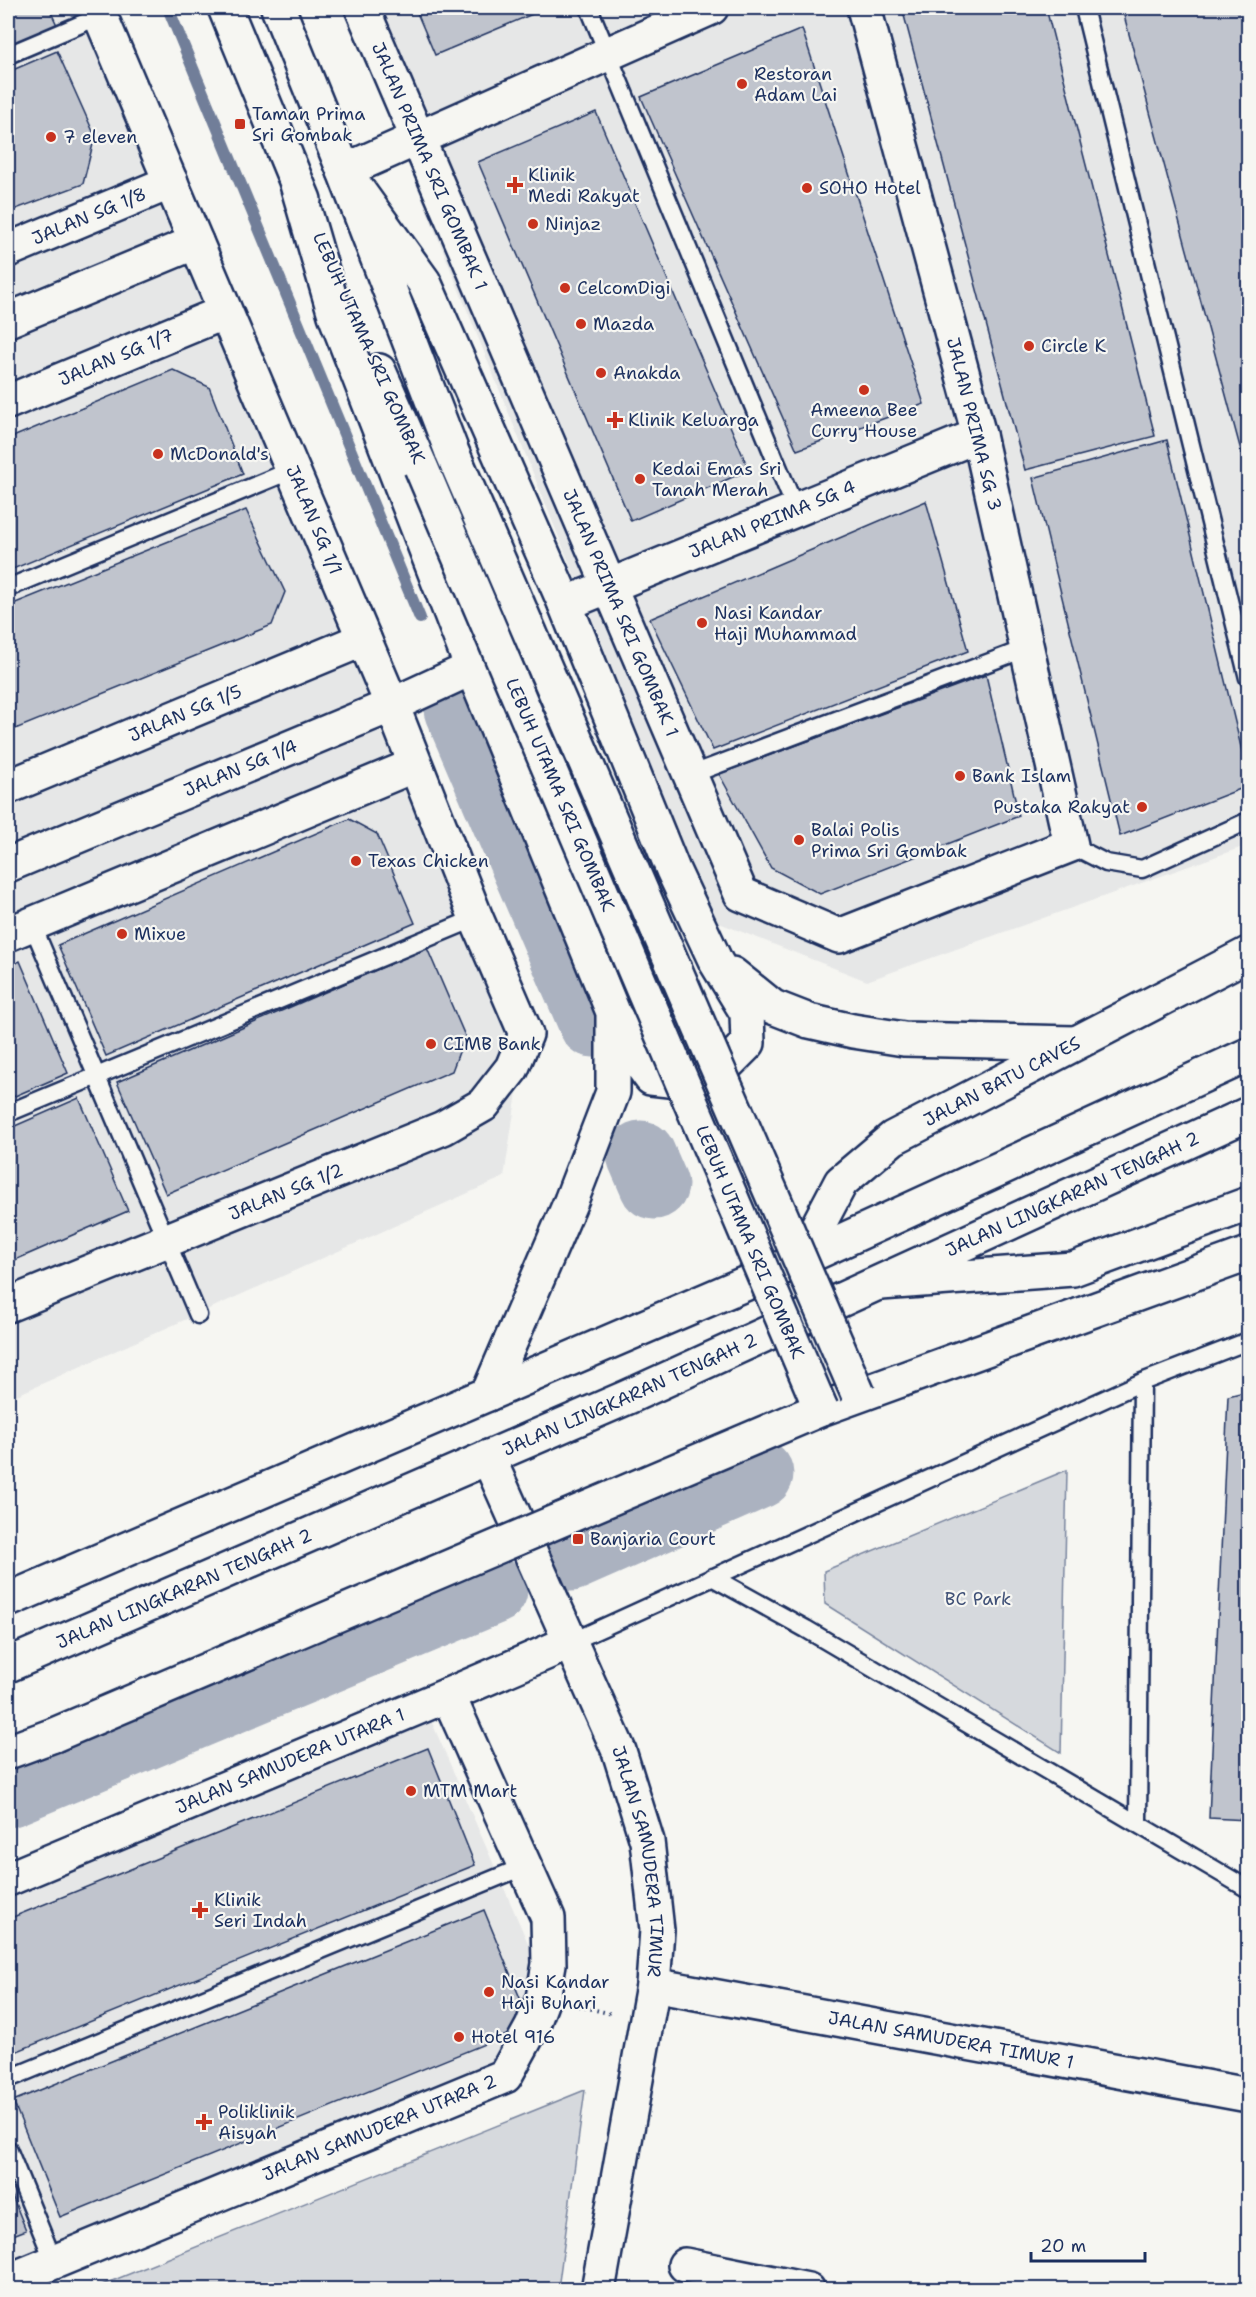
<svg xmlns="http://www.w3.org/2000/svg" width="1256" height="2297" font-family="'Shantell Sans',sans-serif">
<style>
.built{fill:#e6e7e7}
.green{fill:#d6d9dd;stroke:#78849e;stroke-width:1.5}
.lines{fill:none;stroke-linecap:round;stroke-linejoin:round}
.stream{stroke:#717e99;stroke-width:12}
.river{stroke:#abb2c0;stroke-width:69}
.building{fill:#c0c4cd;stroke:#1b2f5e;stroke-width:1.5}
.lane-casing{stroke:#1b2f5e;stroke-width:21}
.street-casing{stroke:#1b2f5e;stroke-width:38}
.secondary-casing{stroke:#1b2f5e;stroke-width:38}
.primary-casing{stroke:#1b2f5e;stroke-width:38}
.highway-casing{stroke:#1b2f5e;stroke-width:38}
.path{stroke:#1b2f5e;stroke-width:4;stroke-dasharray:1.5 4.5;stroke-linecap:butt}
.lane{stroke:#f6f6f2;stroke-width:16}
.street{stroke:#f6f6f2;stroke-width:33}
.secondary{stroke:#f6f6f2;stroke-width:33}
.primary{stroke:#f6f6f2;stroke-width:33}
.highway{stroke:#f6f6f2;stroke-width:33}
.secondary-bridge-casing{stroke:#1b2f5e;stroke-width:38;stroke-linecap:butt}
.primary-bridge-casing{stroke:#1b2f5e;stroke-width:38;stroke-linecap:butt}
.secondary-bridge{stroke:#f6f6f2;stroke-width:33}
.primary-bridge{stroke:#f6f6f2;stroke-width:33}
.poi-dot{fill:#c8321e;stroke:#f6f6f2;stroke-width:2}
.labels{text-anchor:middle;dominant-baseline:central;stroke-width:4.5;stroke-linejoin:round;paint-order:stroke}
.poi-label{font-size:18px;fill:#1b2f5e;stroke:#f6f6f2;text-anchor:start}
.street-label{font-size:18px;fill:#1b2f5e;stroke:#f6f6f2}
.park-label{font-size:18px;fill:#405177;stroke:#f6f6f2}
</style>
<rect width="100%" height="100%" fill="#f6f6f2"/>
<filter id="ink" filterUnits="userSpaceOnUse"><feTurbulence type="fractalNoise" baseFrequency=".0167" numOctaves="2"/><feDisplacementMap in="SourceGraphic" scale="12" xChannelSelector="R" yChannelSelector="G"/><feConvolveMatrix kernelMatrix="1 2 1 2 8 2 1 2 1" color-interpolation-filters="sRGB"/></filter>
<g filter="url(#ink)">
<path class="built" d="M 8,8 L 89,8 L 524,1047 L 504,1177 L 8,1399 Z
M 345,8 L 1248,8 L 1248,845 L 867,981 L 714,921 Z
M 430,1718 L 534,1957 L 530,1995 L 496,2066 L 8,2266 L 8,1890 Z"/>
<path class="green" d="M 1067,1470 L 1061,1753 L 825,1604 L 824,1571 Z
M 585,2090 L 558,2289 L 92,2289 Z"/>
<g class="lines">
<path class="stream" d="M 168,8 L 420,618"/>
<path class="river" d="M 458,709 L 593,1023
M 641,1155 L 654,1185
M 571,1557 L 759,1474
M 8,1793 L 493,1590"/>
</g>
<path class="building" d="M 8,8 L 49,8 L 57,25 L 8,45 Z
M 415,8 L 547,8 L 435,55 Z
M 902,8 L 1046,8 L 1155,436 L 1025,470 Z
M 1122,8 L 1248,8 L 1248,477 Z
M 802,29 L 924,404 L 797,450 L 641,97 Z
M 57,51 L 95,136 L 83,184 L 8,212 L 8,72 Z
M 596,112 L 749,470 L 631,521 L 478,162 Z
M 173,370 L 209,387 L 243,474 L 8,571 L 8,439 Z
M 1167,440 L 1248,776 L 1248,786 L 1120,836 L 1033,478 Z
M 926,501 L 968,651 L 713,750 L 650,619 Z
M 246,510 L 285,592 L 272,625 L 8,732 L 8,606 Z
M 986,675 L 1019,816 L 820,894 L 771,868 L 719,774 Z
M 349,819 L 377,834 L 415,923 L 106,1056 L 58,945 Z
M 427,948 L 465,1036 L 452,1071 L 166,1194 L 117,1082 Z
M 20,961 L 68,1073 L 8,1099 L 8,967 Z
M 79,1098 L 128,1211 L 8,1263 L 8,1129 Z
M 1248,1391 L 1248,1820 L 1209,1818 L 1228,1396 Z
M 428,1748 L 475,1865 L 8,2055 L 8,1919 Z
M 484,1910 L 531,2025 L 60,2217 L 13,2101 Z
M 8,2186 L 26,2230 L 8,2237 Z"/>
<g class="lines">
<g class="lane-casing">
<path id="lane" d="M 589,8 L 796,510
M 1084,8 L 1248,678
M 8,55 L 100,16
M 8,588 L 292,470
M 690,775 L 1027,648
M 1071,845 L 1106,863 L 1142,869 L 1248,821
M 32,924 L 198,1315
M 8,1113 L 476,918
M 712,1577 L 806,1629 L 1248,1889
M 571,1642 L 1142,1382 L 1248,1341
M 1138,1823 L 1142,1382
M 8,2079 L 525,1866
M 8,2149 L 54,2262"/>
</g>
<g class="street-casing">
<g id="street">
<path id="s1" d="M 362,8 L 741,894 L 839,936 L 1071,845 L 979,435 L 864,8"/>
<path d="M 344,171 L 711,8"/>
<path id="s2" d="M 8,250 L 171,182"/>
<path d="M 8,320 L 196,242"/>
<path id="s3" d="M 8,402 L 225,312"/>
<path id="s4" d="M 565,604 L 979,435"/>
<path id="s5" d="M 8,787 L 364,639"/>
<path id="s6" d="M 8,865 L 392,705 L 472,668"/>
<path d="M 8,934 L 415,765"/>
<path id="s7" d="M 8,1305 L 443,1128 L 483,1105 L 512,1068 L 526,1034 L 476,918 L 392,705 L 97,8"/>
<path id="s8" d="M 488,1457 L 619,1751 L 647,1841 L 657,1930 L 653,1985 L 598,2290"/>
<path id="s9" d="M 8,1879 L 448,1695 L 571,1642"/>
<path id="s10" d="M 653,1985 L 1248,2095"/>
<path d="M 685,2265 L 808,2290"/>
<path id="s11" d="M 8,2281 L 505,2076 L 532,2027 L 543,1998 L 549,1964 L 548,1918 L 448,1695"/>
</g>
</g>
<g class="secondary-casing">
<path id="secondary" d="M 225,8 L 304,200
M 278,8 L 344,171 L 452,452
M 344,171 L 424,282 L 565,604 L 673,870 L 716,962 L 747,1013 L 748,1043 L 723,1068 L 687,1082 L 651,1078 L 635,1056 L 617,1019
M 296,181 L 335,315 L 472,668 L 613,1012 L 613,1092 L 571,1201 L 488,1394
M 379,371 L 421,467
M 732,974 L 773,1007 L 809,1021 L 853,1031 L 904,1039 L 1075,1043"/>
</g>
<g class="primary-casing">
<g id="primary">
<path id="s12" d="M 800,1260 L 841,1182 L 893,1138 L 1248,954"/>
<path d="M 881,1283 L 1073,1269 L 1248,1204"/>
<path d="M 821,1409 L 1248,1254"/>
<path d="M 8,1752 L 54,1735"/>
</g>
</g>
<g class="highway-casing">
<g id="highway">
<path d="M 8,1600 L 800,1260 L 1248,1055"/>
<path id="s13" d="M 8,1665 L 628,1397 L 1248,1114"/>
</g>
</g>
<path class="path" d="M 579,2006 L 612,2014"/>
<use href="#lane" class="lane"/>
<use href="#street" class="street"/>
<use href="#secondary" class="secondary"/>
<use href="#primary" class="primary"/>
<use href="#highway" class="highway"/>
<g class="secondary-bridge-casing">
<g id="secondary-bridge">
<path d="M 452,452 L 858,1394"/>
<path id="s14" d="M 421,467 L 821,1409"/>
</g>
</g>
<g class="primary-bridge-casing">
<path id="primary-bridge" d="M 54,1735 L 821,1409"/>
</g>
<use href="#secondary-bridge" class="secondary-bridge"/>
<use href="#primary-bridge" class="primary-bridge"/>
</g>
</g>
<g class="poi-dot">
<circle cx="742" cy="84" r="6"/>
<rect x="234" y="118" width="12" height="12" rx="3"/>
<circle cx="51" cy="137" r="6"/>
<path d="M512 176h6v6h6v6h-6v6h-6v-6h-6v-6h6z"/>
<circle cx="807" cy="188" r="6"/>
<circle cx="533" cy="224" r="6"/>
<circle cx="565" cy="288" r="6"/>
<circle cx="581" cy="324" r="6"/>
<circle cx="1029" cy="346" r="6"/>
<circle cx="601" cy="373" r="6"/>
<circle cx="864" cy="390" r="6"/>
<path d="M612 411h6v6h6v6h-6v6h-6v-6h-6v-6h6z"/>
<circle cx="158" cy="454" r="6"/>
<circle cx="640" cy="479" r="6"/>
<circle cx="702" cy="623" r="6"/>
<circle cx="960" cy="776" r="6"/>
<circle cx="1142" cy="807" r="6"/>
<circle cx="799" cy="840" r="6"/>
<circle cx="356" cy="861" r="6"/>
<circle cx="122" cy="934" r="6"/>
<circle cx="431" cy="1044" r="6"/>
<rect x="572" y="1533" width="12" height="12" rx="3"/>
<circle cx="411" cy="1791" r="6"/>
<path d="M197 1901h6v6h6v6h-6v6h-6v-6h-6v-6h6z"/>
<circle cx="489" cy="1992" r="6"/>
<circle cx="459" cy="2037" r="6"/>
<path d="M201 2113h6v6h6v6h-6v6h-6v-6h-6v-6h6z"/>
</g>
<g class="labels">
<g class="poi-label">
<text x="754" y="74">Restoran<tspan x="754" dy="21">Adam Lai</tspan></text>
<text x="252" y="114">Taman Prima<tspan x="252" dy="21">Sri Gombak</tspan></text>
<text x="63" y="137">7 eleven</text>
<text x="528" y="175">Klinik<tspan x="528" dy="21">Medi Rakyat</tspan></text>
<text x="819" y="188">SOHO Hotel</text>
<text x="545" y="224">Ninjaz</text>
<text x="577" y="288">CelcomDigi</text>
<text x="593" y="324">Mazda</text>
<text x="1041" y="346">Circle K</text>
<text x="613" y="373">Anakda</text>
<text x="864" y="410" text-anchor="middle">Ameena Bee<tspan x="864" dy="21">Curry House</tspan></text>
<text x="628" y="420">Klinik Keluarga</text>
<text x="170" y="454">McDonald's</text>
<text x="652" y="469">Kedai Emas Sri<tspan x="652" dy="21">Tanah Merah</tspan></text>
<text x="714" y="613">Nasi Kandar<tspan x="714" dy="21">Haji Muhammad</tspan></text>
<text x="972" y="776">Bank Islam</text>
<text x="1130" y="807" text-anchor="end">Pustaka Rakyat</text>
<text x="811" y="830">Balai Polis<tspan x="811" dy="21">Prima Sri Gombak</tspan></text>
<text x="368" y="861">Texas Chicken</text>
<text x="134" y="934">Mixue</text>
<text x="443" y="1044">CIMB Bank</text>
<text x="590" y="1539">Banjaria Court</text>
<text x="423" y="1791">MTM Mart</text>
<text x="214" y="1900">Klinik<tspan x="214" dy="21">Seri Indah</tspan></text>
<text x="501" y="1982">Nasi Kandar<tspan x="501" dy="21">Haji Buhari</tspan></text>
<text x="471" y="2037">Hotel 916</text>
<text x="218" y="2112">Poliklinik<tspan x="218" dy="21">Aisyah</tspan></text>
</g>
<g class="street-label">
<text stroke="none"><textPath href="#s1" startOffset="172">JALAN PRIMA SRI GOMBAK 1</textPath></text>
<text stroke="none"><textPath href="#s2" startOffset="88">JALAN SG 1/8</textPath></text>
<text transform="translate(369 348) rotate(66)">LEBUH UTAMA SRI GOMBAK</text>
<text stroke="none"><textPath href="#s3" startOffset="117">JALAN SG 1/7</textPath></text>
<text transform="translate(974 424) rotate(76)">JALAN PRIMA SG 3</text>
<text transform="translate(314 520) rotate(67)">JALAN SG 1/1</text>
<text stroke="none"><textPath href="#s4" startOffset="224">JALAN PRIMA SG 4</textPath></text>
<text stroke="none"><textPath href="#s1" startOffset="658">JALAN PRIMA SRI GOMBAK 1</textPath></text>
<text stroke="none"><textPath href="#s5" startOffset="192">JALAN SG 1/5</textPath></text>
<text stroke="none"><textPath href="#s6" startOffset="252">JALAN SG 1/4</textPath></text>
<text stroke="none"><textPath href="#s14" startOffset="356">LEBUH UTAMA SRI GOMBAK</textPath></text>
<text stroke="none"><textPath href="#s12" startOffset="279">JALAN BATU CAVES</textPath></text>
<text stroke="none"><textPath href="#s7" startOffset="300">JALAN SG 1/2</textPath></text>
<text stroke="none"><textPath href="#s13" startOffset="1164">JALAN LINGKARAN TENGAH 2</textPath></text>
<text stroke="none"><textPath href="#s14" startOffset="842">LEBUH UTAMA SRI GOMBAK</textPath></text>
<text stroke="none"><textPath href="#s13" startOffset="678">JALAN LINGKARAN TENGAH 2</textPath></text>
<text stroke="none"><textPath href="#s13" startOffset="192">JALAN LINGKARAN TENGAH 2</textPath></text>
<text stroke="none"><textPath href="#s9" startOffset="306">JALAN SAMUDERA UTARA 1</textPath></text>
<text stroke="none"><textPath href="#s8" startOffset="435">JALAN SAMUDERA TIMUR</textPath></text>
<text stroke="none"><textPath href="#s10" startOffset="303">JALAN SAMUDERA TIMUR 1</textPath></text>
<text stroke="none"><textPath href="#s11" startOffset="402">JALAN SAMUDERA UTARA 2</textPath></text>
</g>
<g class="park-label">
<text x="978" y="1599">BC Park</text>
</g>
</g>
<rect width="1256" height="2297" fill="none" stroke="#f6f6f2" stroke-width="30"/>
<rect x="15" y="15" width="1226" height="2267" fill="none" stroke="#1b2f5e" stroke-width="2" filter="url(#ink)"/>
<path d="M1031 2252v9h114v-9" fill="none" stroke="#1b2f5e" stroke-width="3"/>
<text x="1040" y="2252" font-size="18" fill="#1b2f5e" stroke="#f6f6f2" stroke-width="4.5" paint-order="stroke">20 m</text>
</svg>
